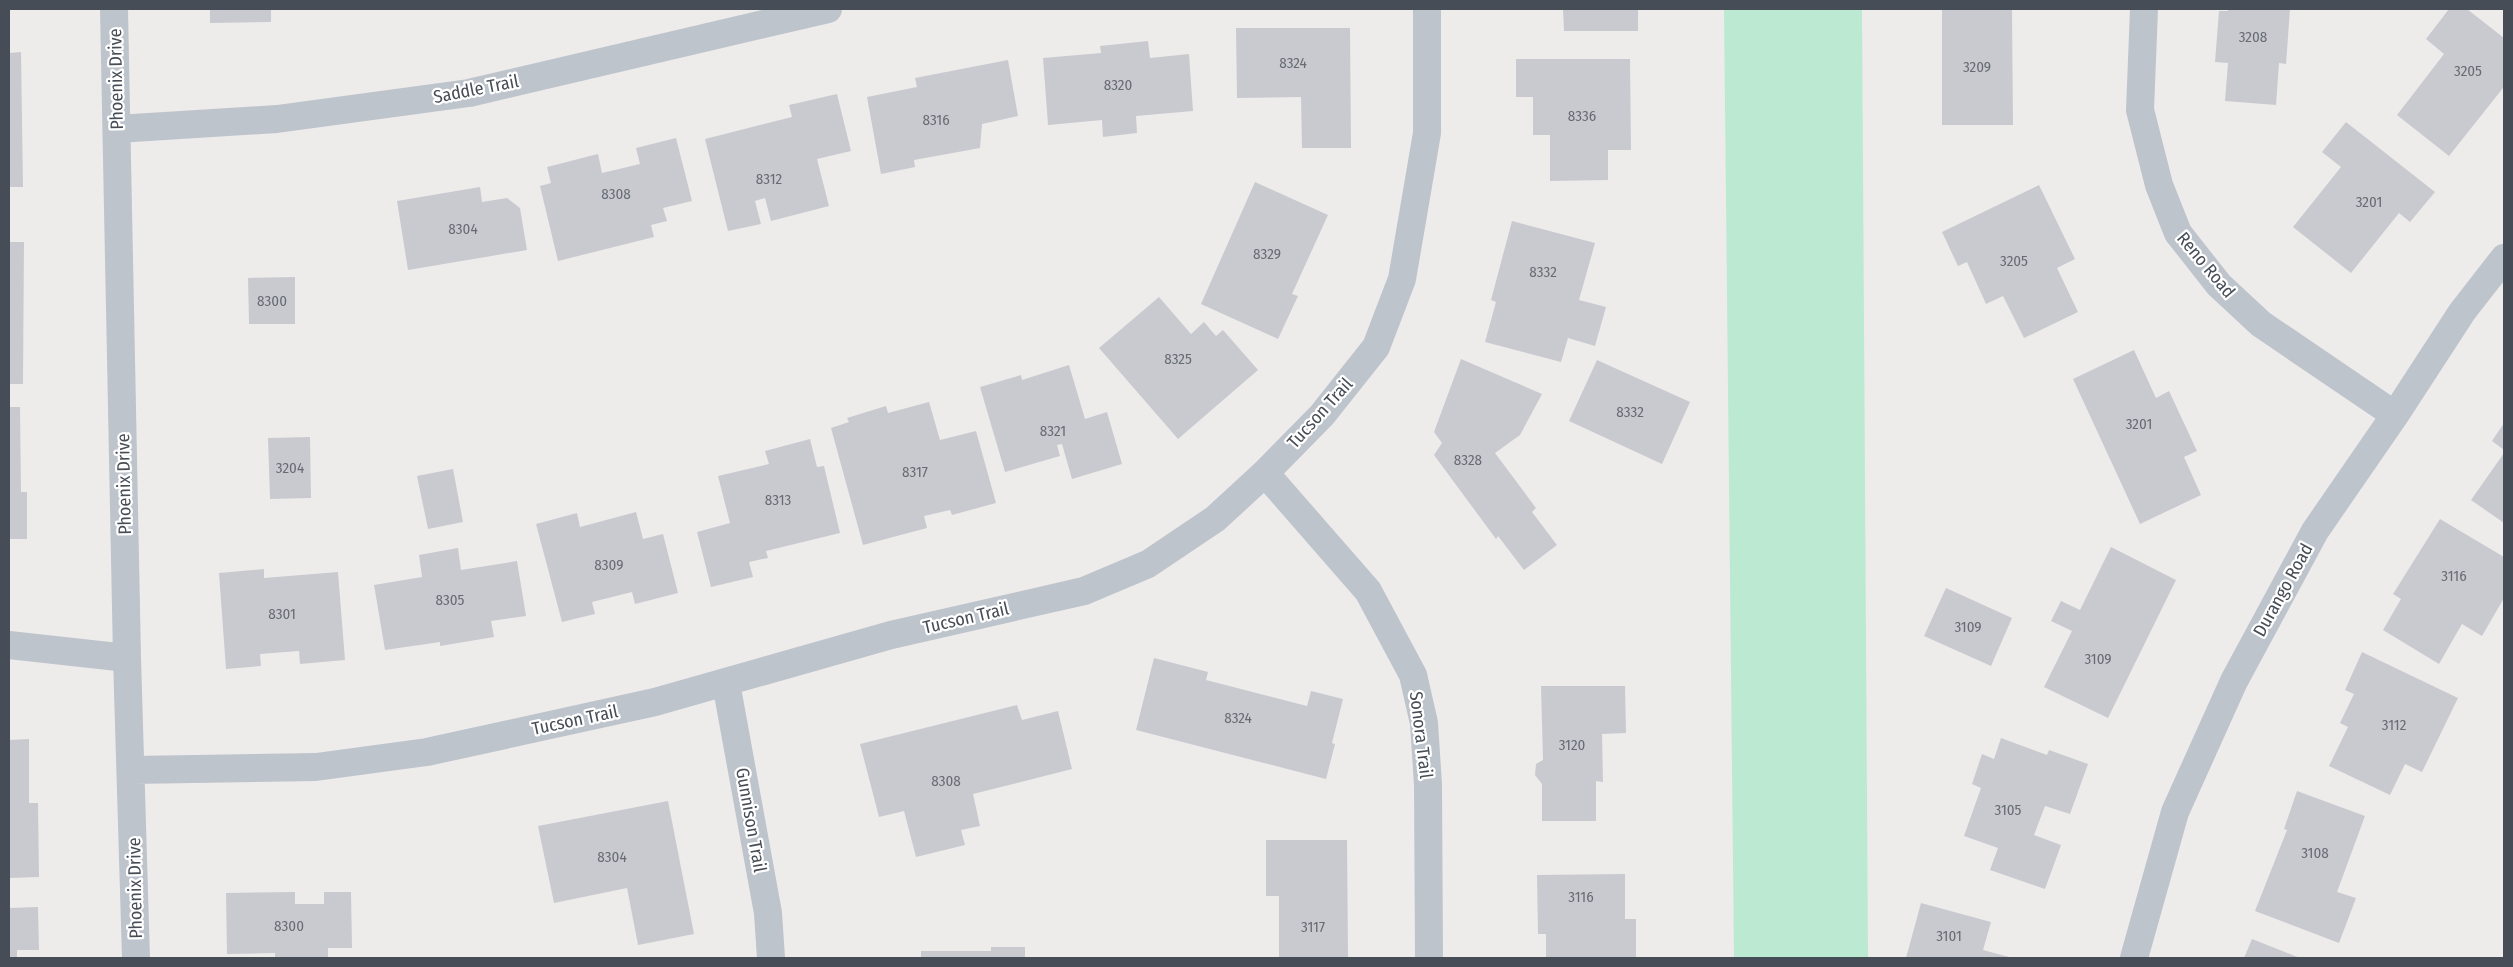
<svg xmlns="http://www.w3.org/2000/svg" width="2513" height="967" font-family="'Fira Sans Condensed',sans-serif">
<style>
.green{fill:#bce9d1}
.building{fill:#c9cad0}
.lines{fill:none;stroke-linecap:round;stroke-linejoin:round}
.street{stroke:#bec4cc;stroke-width:28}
.labels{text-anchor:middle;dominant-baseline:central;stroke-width:4.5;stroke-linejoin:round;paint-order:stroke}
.number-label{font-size:15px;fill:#676c74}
.street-label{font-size:18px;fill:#464d56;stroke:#fff}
</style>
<rect width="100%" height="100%" fill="#eeebeb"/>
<path class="green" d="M 1724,9 L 1862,9 L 1868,958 L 1734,958 Z"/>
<path class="building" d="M 210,9 L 271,9 L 271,22 L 210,23 Z
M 1563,9 L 1638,9 L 1638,31 L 1564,31 Z
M 1942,9 L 2012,9 L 2013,125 L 1942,125 Z
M 2228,9 L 2290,9 L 2286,64 L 2279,63 L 2276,105 L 2225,101 L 2228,63 L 2215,62 L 2219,11 L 2228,11 Z
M 2449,9 L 2467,9 L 2504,38 L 2504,89 L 2503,88 L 2449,156 L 2397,115 L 2444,54 L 2426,39 Z
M 1236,28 L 1350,28 L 1351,148 L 1302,148 L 1301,97 L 1237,98 Z
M 1148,41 L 1150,58 L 1189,54 L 1193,111 L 1136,116 L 1137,133 L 1103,137 L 1102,120 L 1048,125 L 1043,58 L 1101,53 L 1100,46 Z
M 21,52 L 23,187 L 9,187 L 9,53 Z
M 1516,59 L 1630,59 L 1631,150 L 1608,150 L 1608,180 L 1550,181 L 1550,135 L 1533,135 L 1533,97 L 1516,97 Z
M 1008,60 L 1018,116 L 982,124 L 980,148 L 914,160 L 915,167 L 881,174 L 867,97 L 917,87 L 915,78 Z
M 837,94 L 851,151 L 817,159 L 829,206 L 771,221 L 765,198 L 755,201 L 761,224 L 728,231 L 705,139 L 792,117 L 789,105 Z
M 2346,122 L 2435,192 L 2410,222 L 2399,213 L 2351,273 L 2293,227 L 2341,167 L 2322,152 Z
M 676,138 L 692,201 L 663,208 L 667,221 L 651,225 L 654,237 L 558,261 L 540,186 L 551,183 L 547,167 L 598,154 L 602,173 L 640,164 L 636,148 Z
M 1255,182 L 1328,215 L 1292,294 L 1298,296 L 1278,339 L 1201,304 Z
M 2039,185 L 2075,259 L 2057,268 L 2078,312 L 2024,338 L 2003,296 L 1986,304 L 1967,262 L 1958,266 L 1942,232 Z
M 480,187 L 482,202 L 507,198 L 520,208 L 527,250 L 408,270 L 397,201 Z
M 1512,221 L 1595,243 L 1579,300 L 1606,307 L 1595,346 L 1568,338 L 1561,362 L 1485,342 L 1496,302 L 1491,300 Z
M 9,242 L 24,242 L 23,384 L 9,384 Z
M 295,277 L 295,324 L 249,324 L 248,278 Z
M 1159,297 L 1191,334 L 1204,322 L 1216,336 L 1223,330 L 1258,370 L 1178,439 L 1099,348 Z
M 2134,350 L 2156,398 L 2169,391 L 2197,451 L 2184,457 L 2201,495 L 2140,524 L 2073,379 Z
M 1461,359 L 1542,394 L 1520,435 L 1495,453 L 1536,508 L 1532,512 L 1557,545 L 1524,570 L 1498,536 L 1496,539 L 1434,455 L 1442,443 L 1434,432 Z
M 1597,360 L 1690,402 L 1662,464 L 1569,421 Z
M 1069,365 L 1085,419 L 1107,412 L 1122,464 L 1072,479 L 1062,444 L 1057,445 L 1060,456 L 1005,472 L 980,387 L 1021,375 L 1022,380 Z
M 929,402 L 940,440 L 976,431 L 996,503 L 952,515 L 950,510 L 924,516 L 927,528 L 863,545 L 831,428 L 849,422 L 847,418 L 886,406 L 888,413 Z
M 9,407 L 20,407 L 21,492 L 27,492 L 27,539 L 9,539 Z
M 2504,423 L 2504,450 L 2492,441 Z
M 310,437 L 311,498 L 270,499 L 268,438 Z
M 810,439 L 817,467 L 824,466 L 840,533 L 766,551 L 768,558 L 749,562 L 753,577 L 711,587 L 697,532 L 730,523 L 718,476 L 769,464 L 765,451 Z
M 2504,453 L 2504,523 L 2471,500 Z
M 453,469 L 463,522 L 428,529 L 417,476 Z
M 636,512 L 643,539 L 663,534 L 678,593 L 635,604 L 632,592 L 592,602 L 595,614 L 562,622 L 536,524 L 577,513 L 580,527 Z
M 2440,519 L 2504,557 L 2504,598 L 2482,636 L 2462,624 L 2439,664 L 2383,630 L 2401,599 L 2393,594 Z
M 2111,547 L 2176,580 L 2108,718 L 2044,687 L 2072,631 L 2051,621 L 2061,601 L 2080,610 Z
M 458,548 L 461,570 L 517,561 L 526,616 L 491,621 L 494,637 L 440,646 L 440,642 L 385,650 L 374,585 L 422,577 L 419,555 Z
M 264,569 L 264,578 L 338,572 L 345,660 L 300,664 L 299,651 L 260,654 L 261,666 L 226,669 L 219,573 Z
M 1946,588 L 2012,618 L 1991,666 L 1924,636 Z
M 2362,652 L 2458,698 L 2422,772 L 2405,764 L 2390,795 L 2329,766 L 2348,727 L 2340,723 L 2354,694 L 2345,690 Z
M 1154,658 L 1208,672 L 1206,680 L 1307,706 L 1311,691 L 1343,699 L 1332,743 L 1335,744 L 1326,779 L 1136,730 Z
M 1541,686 L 1625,686 L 1626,733 L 1602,734 L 1603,782 L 1596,781 L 1596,821 L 1542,821 L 1542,784 L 1535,775 L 1536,764 L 1543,760 Z
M 1017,705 L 1022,720 L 1058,711 L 1072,769 L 973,794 L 980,826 L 961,830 L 965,845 L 916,857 L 904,811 L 879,817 L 860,744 Z
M 2001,738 L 2047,755 L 2049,750 L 2088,764 L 2070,814 L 2045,806 L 2034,835 L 2061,845 L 2045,889 L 1990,870 L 1998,848 L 1964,836 L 1981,788 L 1972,784 L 1982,754 L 1994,759 Z
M 29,739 L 29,803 L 38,803 L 39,877 L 9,878 L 9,740 Z
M 2297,791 L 2365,816 L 2337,892 L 2356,898 L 2339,943 L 2255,911 L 2287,830 L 2284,829 Z
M 668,801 L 694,934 L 638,945 L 627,888 L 554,903 L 538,826 Z
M 1266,840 L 1347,840 L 1348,958 L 1279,958 L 1279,896 L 1266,896 Z
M 1625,874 L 1625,919 L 1636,919 L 1636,958 L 1546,958 L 1546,934 L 1538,934 L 1537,875 Z
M 295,892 L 295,904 L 324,904 L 324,892 L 351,892 L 352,948 L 328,948 L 328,958 L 275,958 L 275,953 L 227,954 L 226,893 Z
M 1921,903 L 1991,922 L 1983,950 L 2013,958 L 1906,958 Z
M 38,907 L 39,950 L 17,950 L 17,958 L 9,958 L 9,908 Z
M 2252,939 L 2300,958 L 2244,958 Z
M 991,947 L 1025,947 L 1025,958 L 921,958 L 921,951 L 991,951 Z"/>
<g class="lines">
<path class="street" d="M 114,9 L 127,658 L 136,958
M 2144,9 L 2140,110 L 2159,185 L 2178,233 L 2219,285 L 2261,324 L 2395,415
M 117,129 L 277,119 L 469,93 L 828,9
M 1265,473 L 1368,591 L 1413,675 L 1424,723 L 1428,785 L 1429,958
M 9,645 L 127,658
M 726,683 L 768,913 L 771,958
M 132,770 L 316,767 L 427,752 L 655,702 L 891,635 L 1084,591 L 1148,564 L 1215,519 L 1265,473 L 1322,415 L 1376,347 L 1402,279 L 1427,133 L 1427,9
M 2134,958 L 2175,812 L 2234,681 L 2315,531 L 2395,415 L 2462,312 L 2504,258"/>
</g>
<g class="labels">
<g class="number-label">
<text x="2253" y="37">3208</text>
<text x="1293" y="63">8324</text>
<text x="1977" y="67">3209</text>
<text x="2468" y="71">3205</text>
<text x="1118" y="85">8320</text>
<text x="1582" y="116">8336</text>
<text x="936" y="120">8316</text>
<text x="769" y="179">8312</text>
<text x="616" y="194">8308</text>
<text x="2369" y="202">3201</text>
<text x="463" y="229">8304</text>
<text x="1267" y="254">8329</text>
<text x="2014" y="261">3205</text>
<text x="1543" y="272">8332</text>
<text x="272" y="301">8300</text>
<text x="1178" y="359">8325</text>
<text x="1630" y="412">8332</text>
<text x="2139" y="424">3201</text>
<text x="1053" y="431">8321</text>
<text x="1468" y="460">8328</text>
<text x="290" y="468">3204</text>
<text x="915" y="472">8317</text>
<text x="778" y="500">8313</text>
<text x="609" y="565">8309</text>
<text x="2454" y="576">3116</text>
<text x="450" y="600">8305</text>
<text x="282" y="614">8301</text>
<text x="1968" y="627">3109</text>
<text x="2098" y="659">3109</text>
<text x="1238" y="718">8324</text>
<text x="2394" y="725">3112</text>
<text x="1572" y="745">3120</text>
<text x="946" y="781">8308</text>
<text x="2008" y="810">3105</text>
<text x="2315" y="853">3108</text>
<text x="612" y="857">8304</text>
<text x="1581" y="897">3116</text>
<text x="289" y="926">8300</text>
<text x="1313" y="927">3117</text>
<text x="1949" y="936">3101</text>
</g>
<g class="street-label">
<text transform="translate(116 79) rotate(-91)">Phoenix Drive</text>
<text transform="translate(476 89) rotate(-11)">Saddle Trail</text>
<text transform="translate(2206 265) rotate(50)">Reno Road</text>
<text transform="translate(1320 413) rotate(-48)">Tucson Trail</text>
<text transform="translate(124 484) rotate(-91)">Phoenix Drive</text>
<text transform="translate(2283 590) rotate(-61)">Durango Road</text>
<text transform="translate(966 618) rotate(-13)">Tucson Trail</text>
<text transform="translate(575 720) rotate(-12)">Tucson Trail</text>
<text transform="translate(1421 735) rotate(83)">Sonora Trail</text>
<text transform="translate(751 820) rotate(80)">Gunnison Trail</text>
<text transform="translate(135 888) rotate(-91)">Phoenix Drive</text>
</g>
</g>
<rect width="2513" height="967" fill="none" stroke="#464d56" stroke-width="20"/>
</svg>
